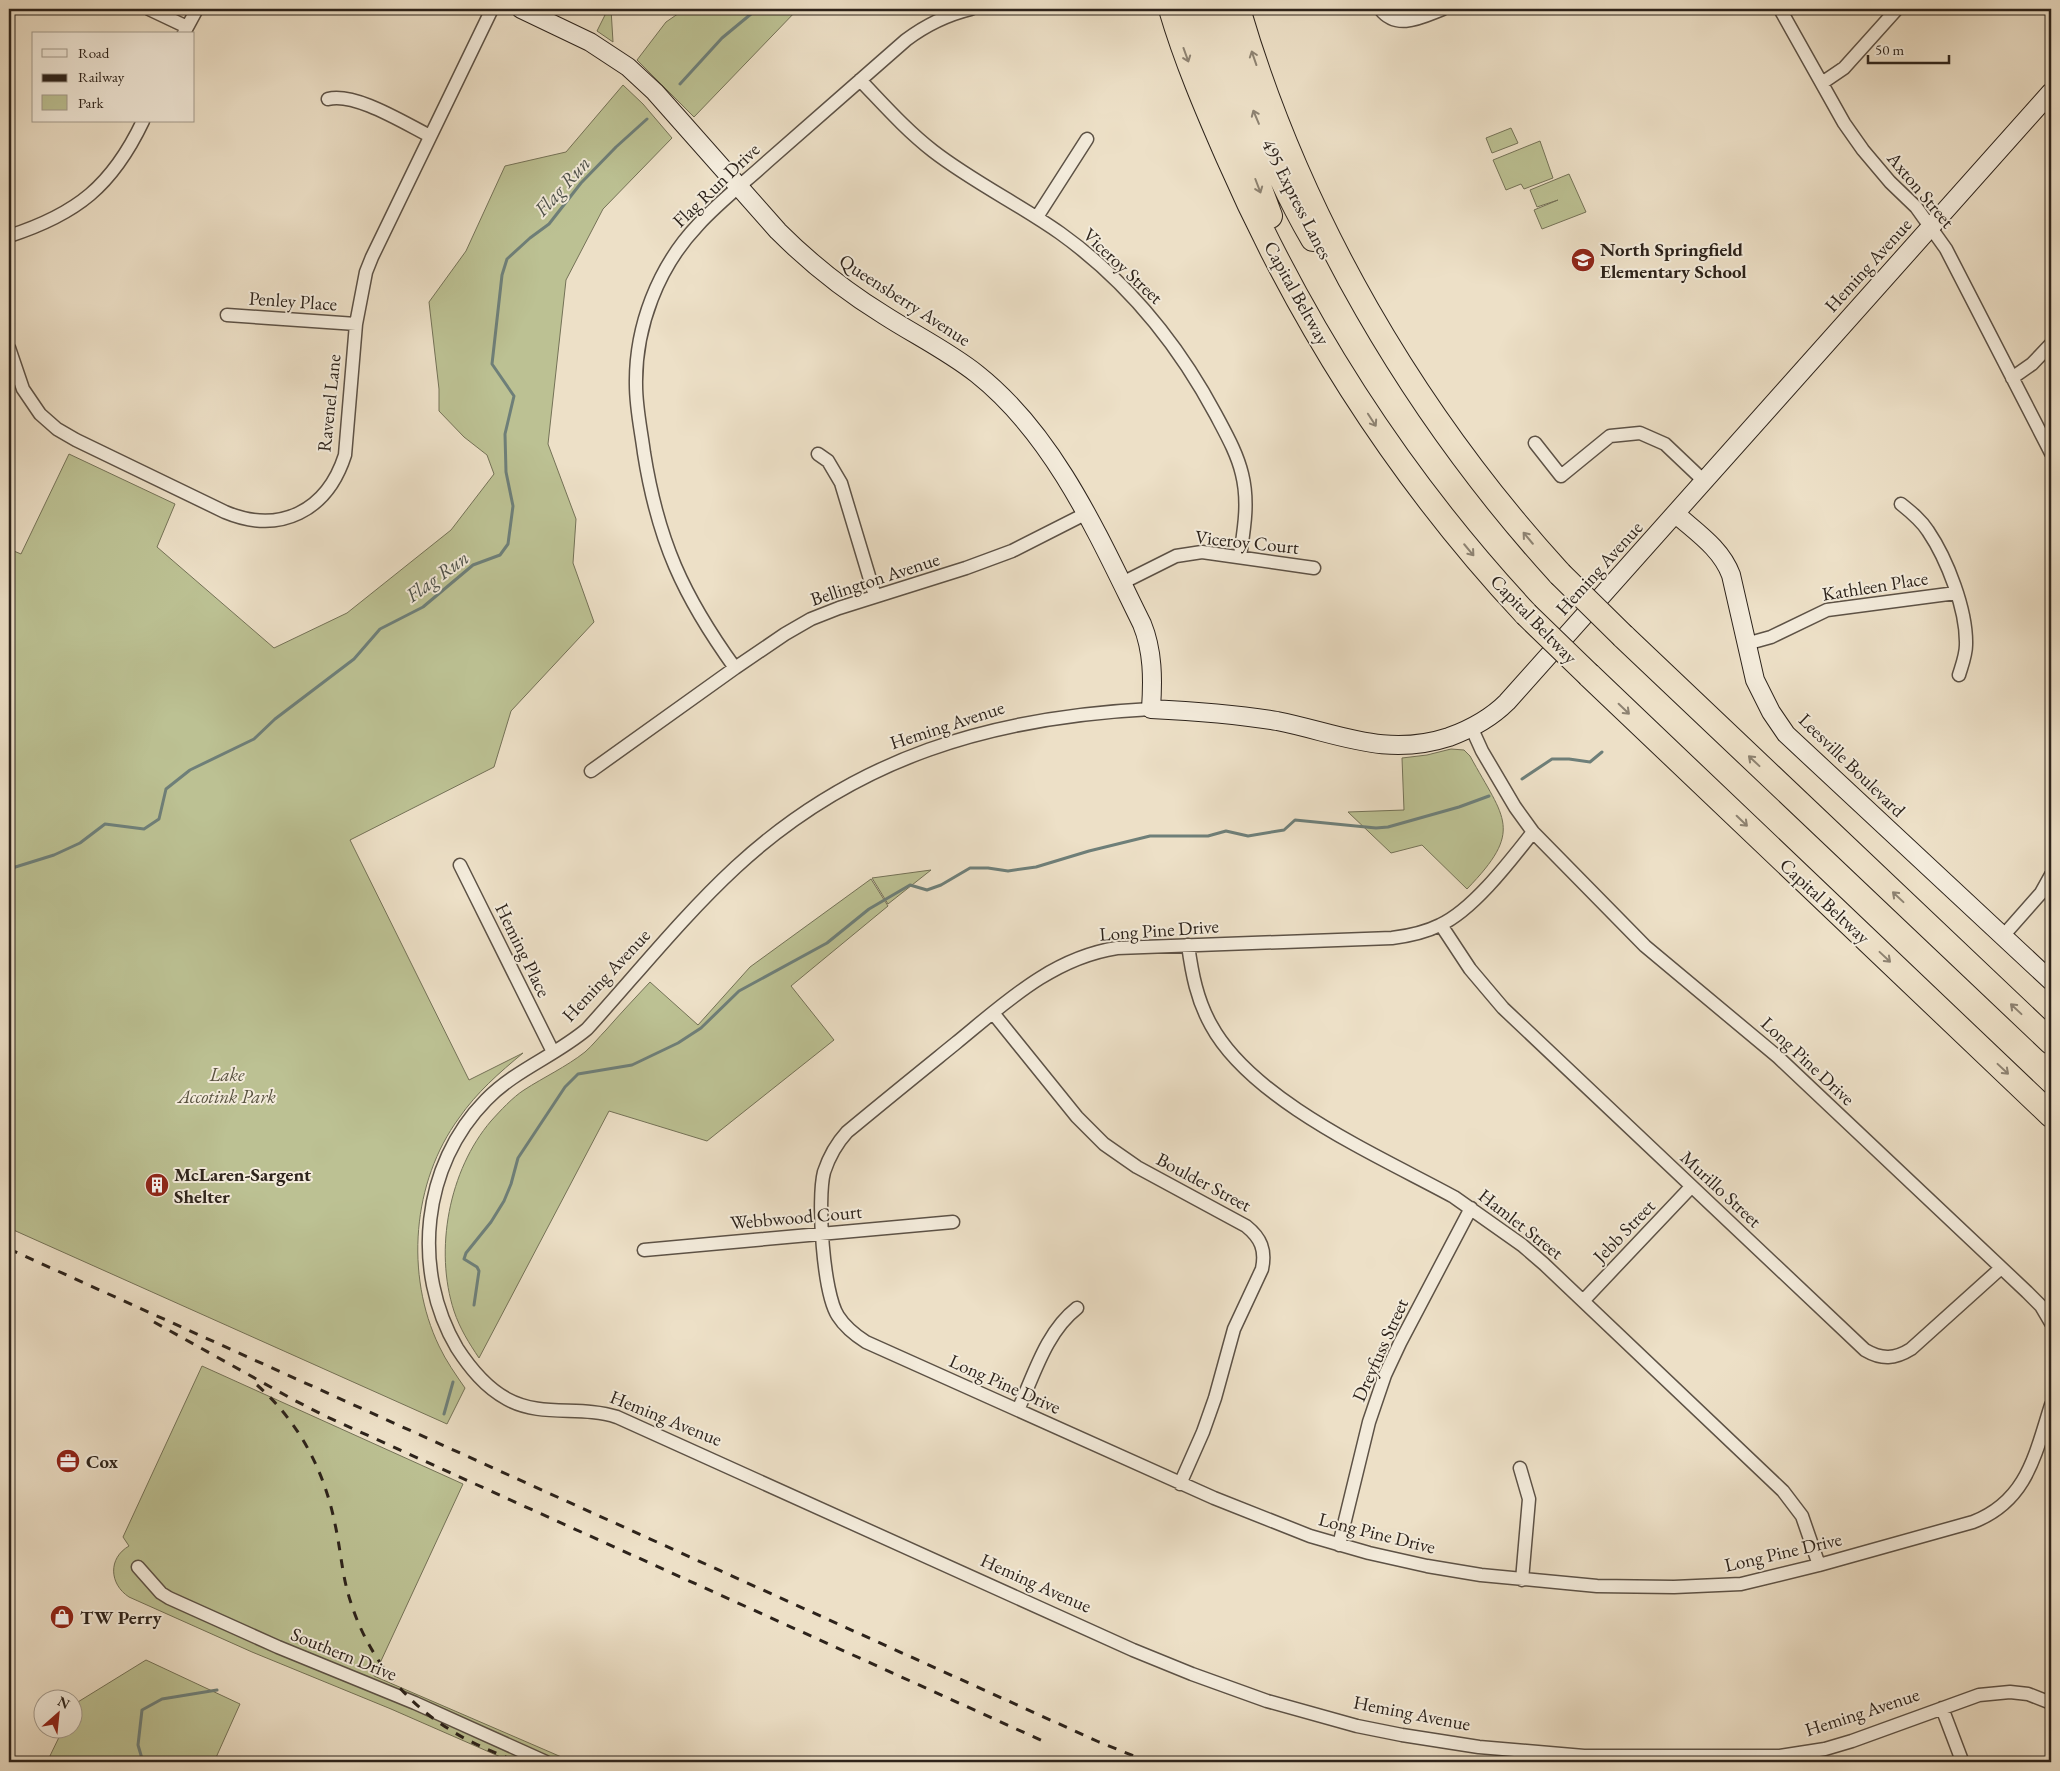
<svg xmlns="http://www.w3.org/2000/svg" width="2060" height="1771" font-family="'EB Garamond',serif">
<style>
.green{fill:#bcc193;stroke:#747257}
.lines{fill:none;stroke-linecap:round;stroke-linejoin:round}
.stream{stroke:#6e7f79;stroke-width:3}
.street-casing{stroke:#5d5246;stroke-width:15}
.secondary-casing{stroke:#2d231b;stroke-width:20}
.highway-casing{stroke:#2d231b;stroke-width:26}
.street{stroke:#f3ebdb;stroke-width:12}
.secondary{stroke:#f3ebdb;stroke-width:18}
.highway{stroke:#ede0c7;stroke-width:24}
.rail{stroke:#2d231b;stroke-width:3;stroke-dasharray:9 9;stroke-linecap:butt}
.highway-bridge-casing{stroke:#2d231b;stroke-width:26;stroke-linecap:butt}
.highway-bridge{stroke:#ede0c7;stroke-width:24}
.oneway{stroke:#8d8271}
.labels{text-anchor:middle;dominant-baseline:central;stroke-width:4;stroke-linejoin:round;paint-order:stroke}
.street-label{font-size:19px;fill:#2d231b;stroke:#f3ebdb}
.poi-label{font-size:19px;font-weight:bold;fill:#2d231b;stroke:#f3ebdb;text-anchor:start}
.park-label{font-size:19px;font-style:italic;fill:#58523f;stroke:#f3ebdb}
.water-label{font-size:20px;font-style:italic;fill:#4d514a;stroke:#f3ebdb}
</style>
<rect width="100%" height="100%" fill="#ede0c7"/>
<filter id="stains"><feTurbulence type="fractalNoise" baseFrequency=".004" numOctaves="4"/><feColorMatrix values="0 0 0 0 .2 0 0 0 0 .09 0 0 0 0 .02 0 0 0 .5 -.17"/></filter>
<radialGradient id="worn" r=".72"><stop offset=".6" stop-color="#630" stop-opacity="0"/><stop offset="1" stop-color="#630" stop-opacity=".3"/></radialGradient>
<path class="green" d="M 608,9 L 611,9 L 613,42 L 597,31 Z
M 685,9 L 798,9 L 694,117 L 637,60 L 666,22 Z
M 623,85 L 643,104 L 672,138 L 603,209 L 566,280 L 548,444 L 576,519 L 573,563 L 594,622 L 511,711 L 494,767 L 350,840 L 469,1080 L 523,1053 C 499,1073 477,1092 459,1118 C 412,1182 405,1275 439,1346 C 446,1361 456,1375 465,1388 L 447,1424 L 9,1228 L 9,549 L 21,554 L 69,454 L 175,504 L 157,547 L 274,648 L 347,613 L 451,530 L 494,474 L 487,455 L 464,437 L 439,411 L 439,389 L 429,302 L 466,251 L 505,166 L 566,152 Z
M 1511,128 L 1518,143 L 1492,153 L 1486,138 Z
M 1540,141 L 1553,178 L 1524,189 L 1521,184 L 1506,190 L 1493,160 Z
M 1569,174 L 1586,212 L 1542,229 L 1534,210 L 1558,200 L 1537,207 L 1530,190 Z
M 1451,749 L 1464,750 L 1470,756 C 1505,820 1524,830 1467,889 L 1422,845 L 1391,853 L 1348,812 L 1404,810 L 1402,758 L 1427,755 Z
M 931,870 L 888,904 L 872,878 Z
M 871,879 L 888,906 L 791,986 L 834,1040 L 707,1141 L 609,1111 L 479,1358 C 469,1343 460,1329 454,1311 C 434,1250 449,1170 491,1121 C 500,1111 513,1097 524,1090 C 544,1077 566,1067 585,1052 C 593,1045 599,1037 606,1030 C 620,1014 635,998 650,982 L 698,1025 L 750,967 Z
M 202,1366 L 463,1484 L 374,1676 L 573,1762 L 512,1762 L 391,1709 L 252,1652 L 129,1597 C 109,1584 108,1558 129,1546 L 123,1537 Z
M 146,1660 L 240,1704 L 214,1762 L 47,1762 L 63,1729 L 72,1728 L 73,1705 Z"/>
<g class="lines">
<path class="stream" d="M 680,84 L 722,38 L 757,9
M 1522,779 L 1552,759 L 1569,759 L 1590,762 L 1602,752
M 9,869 L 54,855 L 80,843 L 105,824 L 144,829 L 159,819 L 166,789 L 190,770 L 254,739 L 275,719 L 354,659 L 380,629 L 423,607 L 473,565 L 500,555 L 508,544 L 513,506 L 506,472 L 505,434 L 514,396 L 492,364 L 502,275 L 507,259 L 530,238 L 549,224 L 581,183 L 616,147 L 647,119
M 474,1305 L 479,1271 L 477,1267 L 464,1259 L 466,1253 L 491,1222 L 504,1201 L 511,1184 L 518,1158 L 565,1087 L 578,1074 L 632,1065 L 678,1043 L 701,1028 L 739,991 L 827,943 L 869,909 L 910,885 L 927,890 L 941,885 L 970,868 L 988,868 L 1008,871 L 1036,867 L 1089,851 L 1150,836 L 1208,836 L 1226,831 L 1248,836 L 1284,830 L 1295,820 L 1376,828 L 1388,827 L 1459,807 L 1489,796
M 444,1414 L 453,1382
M 143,1762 L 138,1745 L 142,1710 L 162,1699 L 217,1690"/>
<g class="street-casing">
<path id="street" d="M 149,9 L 187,27
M 1380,9 C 1397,31 1422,17 1443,9
M 1780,9 L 1844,123 L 1863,150 L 1890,182 L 1916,207 L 1946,249 L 2051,453
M 184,33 L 197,9
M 860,80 C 884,105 906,130 933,151 C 973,182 1019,204 1060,233 C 1127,281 1178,344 1216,415 C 1226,434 1237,453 1242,474 C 1249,502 1244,529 1240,556
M 1822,83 L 1844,68 L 1897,9
M 328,99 C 355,92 404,123 430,136
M 1037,217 L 1087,139
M 9,236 C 77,214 112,186 143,121
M 227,315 L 356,324
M 9,348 L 23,389 L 40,414 L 57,429 L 76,440 L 225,512 C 280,535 327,511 345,455 L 356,324 L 366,272 L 372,257 L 492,9
M 2012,378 L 2032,364 L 2051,344
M 1535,443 L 1561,476 L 1610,436 L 1640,433 L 1665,444 L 1704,481
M 818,454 L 828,461 L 841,483 L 875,596
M 1901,504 C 1911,512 1921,520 1928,531 C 1947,559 1967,610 1966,645 C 1966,655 1962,665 1959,675
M 1122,583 L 1176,556 L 1202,552 L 1314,568
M 1746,644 L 1771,637 L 1827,610 L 1956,593
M 735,668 C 683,596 658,541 644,453 C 641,430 636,408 636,385 C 635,327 658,267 698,225 C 719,202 745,182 768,161 C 814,121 860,80 906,40 C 926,25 946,15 971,9
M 1151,709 C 992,717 855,757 736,867 C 683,916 636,975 587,1029 C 555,1056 515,1070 486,1100 C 422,1165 411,1270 457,1348 C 470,1368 485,1387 507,1399 C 542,1418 580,1405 617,1417 L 1133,1650 L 1192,1674 L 1267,1701 L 1357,1726 L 1402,1735 L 1479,1747 L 1584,1756 L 1780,1756 L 1825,1749 L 1852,1741 L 1979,1695 L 2010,1692 L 2028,1694 L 2051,1703
M 1472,729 L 1482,751 L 1515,807 L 1533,832 L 1645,946 L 1778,1057 L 2027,1292 L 2041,1306 L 2051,1323
M 591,771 L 735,668 L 785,634 L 811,619 L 839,608 L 966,568 L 1012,551 L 1085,514
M 1533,832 C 1511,860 1473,910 1440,925 C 1426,932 1408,936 1392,938 L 1117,948 C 1052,958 1005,1003 956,1043 C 919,1073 883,1102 847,1132 C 836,1144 829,1157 824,1172 C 817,1199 823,1293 838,1316 C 845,1327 855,1335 866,1342 L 1214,1498 L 1310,1536 L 1369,1553 L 1427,1566 L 1481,1575 L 1597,1586 L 1674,1587 L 1741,1584 L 1819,1565 L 1973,1522 C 2027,1501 2035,1455 2051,1405
M 460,865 L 553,1052
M 1441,925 L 1470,969 L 1503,1008 L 1865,1350 C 1882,1360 1895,1359 1911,1349 L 2001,1268
M 2003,936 L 2041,893 L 2051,875
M 1188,945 C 1192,974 1197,1000 1211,1025 C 1252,1101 1379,1156 1454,1197 L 1522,1245 L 1544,1264 L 1783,1491 L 1802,1516 L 1819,1565
M 993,1013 L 1077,1117 L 1104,1144 L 1137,1167 L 1246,1226 C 1261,1238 1266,1250 1262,1269 L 1234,1329 L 1215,1398 L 1203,1432 L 1180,1484
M 644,1250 L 953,1222
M 1583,1301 L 1691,1187
M 1018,1410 C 1034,1375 1046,1332 1077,1308
M 1520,1468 L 1529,1499 L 1522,1580
M 1339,1545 L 1369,1422 L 1385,1375 L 1400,1343 L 1471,1208
M 138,1567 L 161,1593 L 169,1598 L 278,1647 L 415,1703 L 546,1762
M 1942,1708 L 1961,1758"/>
</g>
<g class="secondary-casing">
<path id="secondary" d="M 521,9 L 590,42 L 628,67 L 655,92 L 778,231 C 810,263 845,291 884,315 C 915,335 948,351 977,374 C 1055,436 1098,535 1142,624 C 1153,651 1153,679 1151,709 C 1193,711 1235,714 1277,721 C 1338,733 1385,758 1449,737 C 1471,729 1490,719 1507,702 L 2051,92
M 1676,514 C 1696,532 1721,548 1731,575 L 1755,680 L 1771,712 L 1786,734 L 2051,981"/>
</g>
<g class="highway-casing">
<path id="highway" d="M 1171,9 C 1186,60 1207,109 1228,157 C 1301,324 1401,480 1526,614
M 1193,9 L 1270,216
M 1217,9 C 1243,87 1271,167 1313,239
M 1238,9 C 1299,218 1414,414 1560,574
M 1623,636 L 2051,1042
M 1589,675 L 2051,1115"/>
</g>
<use href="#street" class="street"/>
<use href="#secondary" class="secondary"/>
<use href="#highway" class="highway"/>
<path class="rail" d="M 9,1249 L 1099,1742 L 1149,1762
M 154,1322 L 294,1400 L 325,1416 L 1045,1742
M 257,1385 C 299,1422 324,1470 335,1524 C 341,1551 342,1577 351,1603 C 367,1654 403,1701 449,1729 C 470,1743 494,1752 517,1762"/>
<g class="highway-bridge-casing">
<path id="highway-bridge" d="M 1560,574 L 1623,636
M 1526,614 L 1589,675"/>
</g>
<use href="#highway-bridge" class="highway-bridge"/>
</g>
<defs><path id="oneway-shaft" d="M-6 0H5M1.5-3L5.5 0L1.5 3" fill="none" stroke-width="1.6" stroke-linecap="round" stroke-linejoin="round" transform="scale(1.25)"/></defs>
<g class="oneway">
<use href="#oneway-shaft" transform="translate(1186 55) rotate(70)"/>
<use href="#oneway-shaft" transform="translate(1254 58) rotate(-109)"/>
<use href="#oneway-shaft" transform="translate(1256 117) rotate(-113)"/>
<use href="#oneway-shaft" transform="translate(1258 186) rotate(69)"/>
<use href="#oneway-shaft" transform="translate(1372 420) rotate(57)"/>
<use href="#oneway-shaft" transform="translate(1528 538) rotate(-130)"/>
<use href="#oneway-shaft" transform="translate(1469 550) rotate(50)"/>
<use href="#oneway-shaft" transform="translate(1624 709) rotate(44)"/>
<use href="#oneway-shaft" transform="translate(1754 761) rotate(-137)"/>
<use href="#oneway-shaft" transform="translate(1742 821) rotate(44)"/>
<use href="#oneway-shaft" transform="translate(1898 897) rotate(-137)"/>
<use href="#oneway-shaft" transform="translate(1885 957) rotate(43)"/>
<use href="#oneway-shaft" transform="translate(2016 1009) rotate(-137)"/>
<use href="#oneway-shaft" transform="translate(2003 1069) rotate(43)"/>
</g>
<defs>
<g id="school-disc" transform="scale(1.25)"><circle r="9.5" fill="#8f2418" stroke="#f3ebdb"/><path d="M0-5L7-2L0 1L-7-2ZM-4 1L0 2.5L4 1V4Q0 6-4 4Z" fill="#fff"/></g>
<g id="building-disc" transform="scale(1.25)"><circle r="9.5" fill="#8f2418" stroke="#f3ebdb"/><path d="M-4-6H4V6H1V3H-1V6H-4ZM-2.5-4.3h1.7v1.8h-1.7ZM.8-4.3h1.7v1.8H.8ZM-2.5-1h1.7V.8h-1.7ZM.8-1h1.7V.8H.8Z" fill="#fff"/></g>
<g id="office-disc" transform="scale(1.25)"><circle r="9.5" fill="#8f2418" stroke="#f3ebdb"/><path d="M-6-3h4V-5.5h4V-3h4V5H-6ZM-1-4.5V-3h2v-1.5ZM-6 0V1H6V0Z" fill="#fff"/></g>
<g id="shop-disc" transform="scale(1.25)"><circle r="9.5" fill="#8f2418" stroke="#f3ebdb"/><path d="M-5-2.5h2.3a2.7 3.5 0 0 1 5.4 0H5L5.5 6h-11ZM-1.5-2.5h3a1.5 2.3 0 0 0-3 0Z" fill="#fff"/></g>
</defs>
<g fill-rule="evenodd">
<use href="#school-disc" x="1583" y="260"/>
<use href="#building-disc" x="157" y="1185"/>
<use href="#office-disc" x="68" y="1461"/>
<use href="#shop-disc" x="62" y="1617"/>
</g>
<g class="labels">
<g class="street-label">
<text transform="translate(716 185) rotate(-44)">Flag Run Drive</text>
<text transform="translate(1921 190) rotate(50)">Axton Street</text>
<text transform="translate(1297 199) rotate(63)">495 Express Lanes</text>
<text transform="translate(1868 265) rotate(-48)">Heming Avenue</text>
<text transform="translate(1123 266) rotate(43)">Viceroy Street</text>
<text transform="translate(1297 293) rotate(61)">Capital Beltway</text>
<text transform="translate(905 300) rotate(33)">Queensberry Avenue</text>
<text transform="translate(293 301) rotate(4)">Penley Place</text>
<text transform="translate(329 403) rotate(-84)">Ravenel Lane</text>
<text transform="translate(1247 542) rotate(6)">Viceroy Court</text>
<text transform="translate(1599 568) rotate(-48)">Heming Avenue</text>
<text transform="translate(875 579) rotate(-18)">Bellington Avenue</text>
<text transform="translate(1875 586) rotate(-9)">Kathleen Place</text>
<text transform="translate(1534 619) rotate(46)">Capital Beltway</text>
<text transform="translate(947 725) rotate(-18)">Heming Avenue</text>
<text transform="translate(1852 765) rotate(44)">Leesville Boulevard</text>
<text transform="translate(1825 901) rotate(43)">Capital Beltway</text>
<text transform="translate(1159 930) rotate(-4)">Long Pine Drive</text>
<text transform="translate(523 950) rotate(64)">Heming Place</text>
<text transform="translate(606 975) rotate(-47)">Heming Avenue</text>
<text transform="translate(1808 1061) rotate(43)">Long Pine Drive</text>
<text transform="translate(1204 1182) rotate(28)">Boulder Street</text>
<text transform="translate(1721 1189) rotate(43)">Murillo Street</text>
<text transform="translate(796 1217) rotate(-5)">Webbwood Court</text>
<text transform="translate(1521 1224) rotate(38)">Hamlet Street</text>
<text transform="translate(1624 1231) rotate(-46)">Jebb Street</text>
<text transform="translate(1380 1350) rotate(-66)">Dreyfuss Street</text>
<text transform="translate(1005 1384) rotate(24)">Long Pine Drive</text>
<text transform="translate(666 1418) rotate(22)">Heming Avenue</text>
<text transform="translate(1377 1533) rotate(14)">Long Pine Drive</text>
<text transform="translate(1783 1552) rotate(-13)">Long Pine Drive</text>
<text transform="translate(1036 1583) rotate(24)">Heming Avenue</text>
<text transform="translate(344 1654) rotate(22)">Southern Drive</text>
<text transform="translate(1862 1712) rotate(-18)">Heming Avenue</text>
<text transform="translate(1412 1713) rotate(11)">Heming Avenue</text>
</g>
<g class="poi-label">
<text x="1600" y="249">North Springfield<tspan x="1600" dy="22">Elementary School</tspan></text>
<text x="174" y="1174">McLaren-Sargent<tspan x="174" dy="22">Shelter</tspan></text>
<text x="86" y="1461">Cox</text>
<text x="80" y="1617">TW Perry</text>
</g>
<g class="park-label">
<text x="227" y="1074">Lake<tspan x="227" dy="22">Accotink Park</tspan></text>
</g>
<g class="water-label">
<text transform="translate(562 186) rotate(-48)">Flag Run</text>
<text transform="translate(437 576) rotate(-36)">Flag Run</text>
</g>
</g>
<rect width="2060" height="1771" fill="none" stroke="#ede0c7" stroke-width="30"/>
<rect x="10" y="10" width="2040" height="1751" fill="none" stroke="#2d231b" stroke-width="2.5"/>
<rect x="15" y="15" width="2030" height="1741" fill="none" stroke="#2d231b"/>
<rect x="32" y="32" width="162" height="90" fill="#f3ebdb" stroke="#a49b8e"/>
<rect x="42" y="49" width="25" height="8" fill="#f3ebdb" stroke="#a49b8e"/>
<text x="78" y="58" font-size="15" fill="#2d231b">Road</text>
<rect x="42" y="74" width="25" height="8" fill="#2d231b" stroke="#a49b8e"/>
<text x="78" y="82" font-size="15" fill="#2d231b">Railway</text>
<rect x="42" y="95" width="25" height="15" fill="#bcc193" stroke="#a49b8e"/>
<text x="78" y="108" font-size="15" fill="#2d231b">Park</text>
<g transform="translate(58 1714) rotate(27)"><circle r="24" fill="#f3ebdb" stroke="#a49b8e"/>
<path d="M0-4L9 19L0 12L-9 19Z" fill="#8f2418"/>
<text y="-8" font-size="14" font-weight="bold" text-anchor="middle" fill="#2d231b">N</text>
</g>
<path d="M1868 55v8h81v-8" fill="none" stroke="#2d231b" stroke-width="2.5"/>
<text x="1875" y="55" font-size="15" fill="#2d231b" stroke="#f3ebdb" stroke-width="4" paint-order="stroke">50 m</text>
<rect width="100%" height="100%" filter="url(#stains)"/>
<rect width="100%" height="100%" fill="url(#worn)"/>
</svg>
